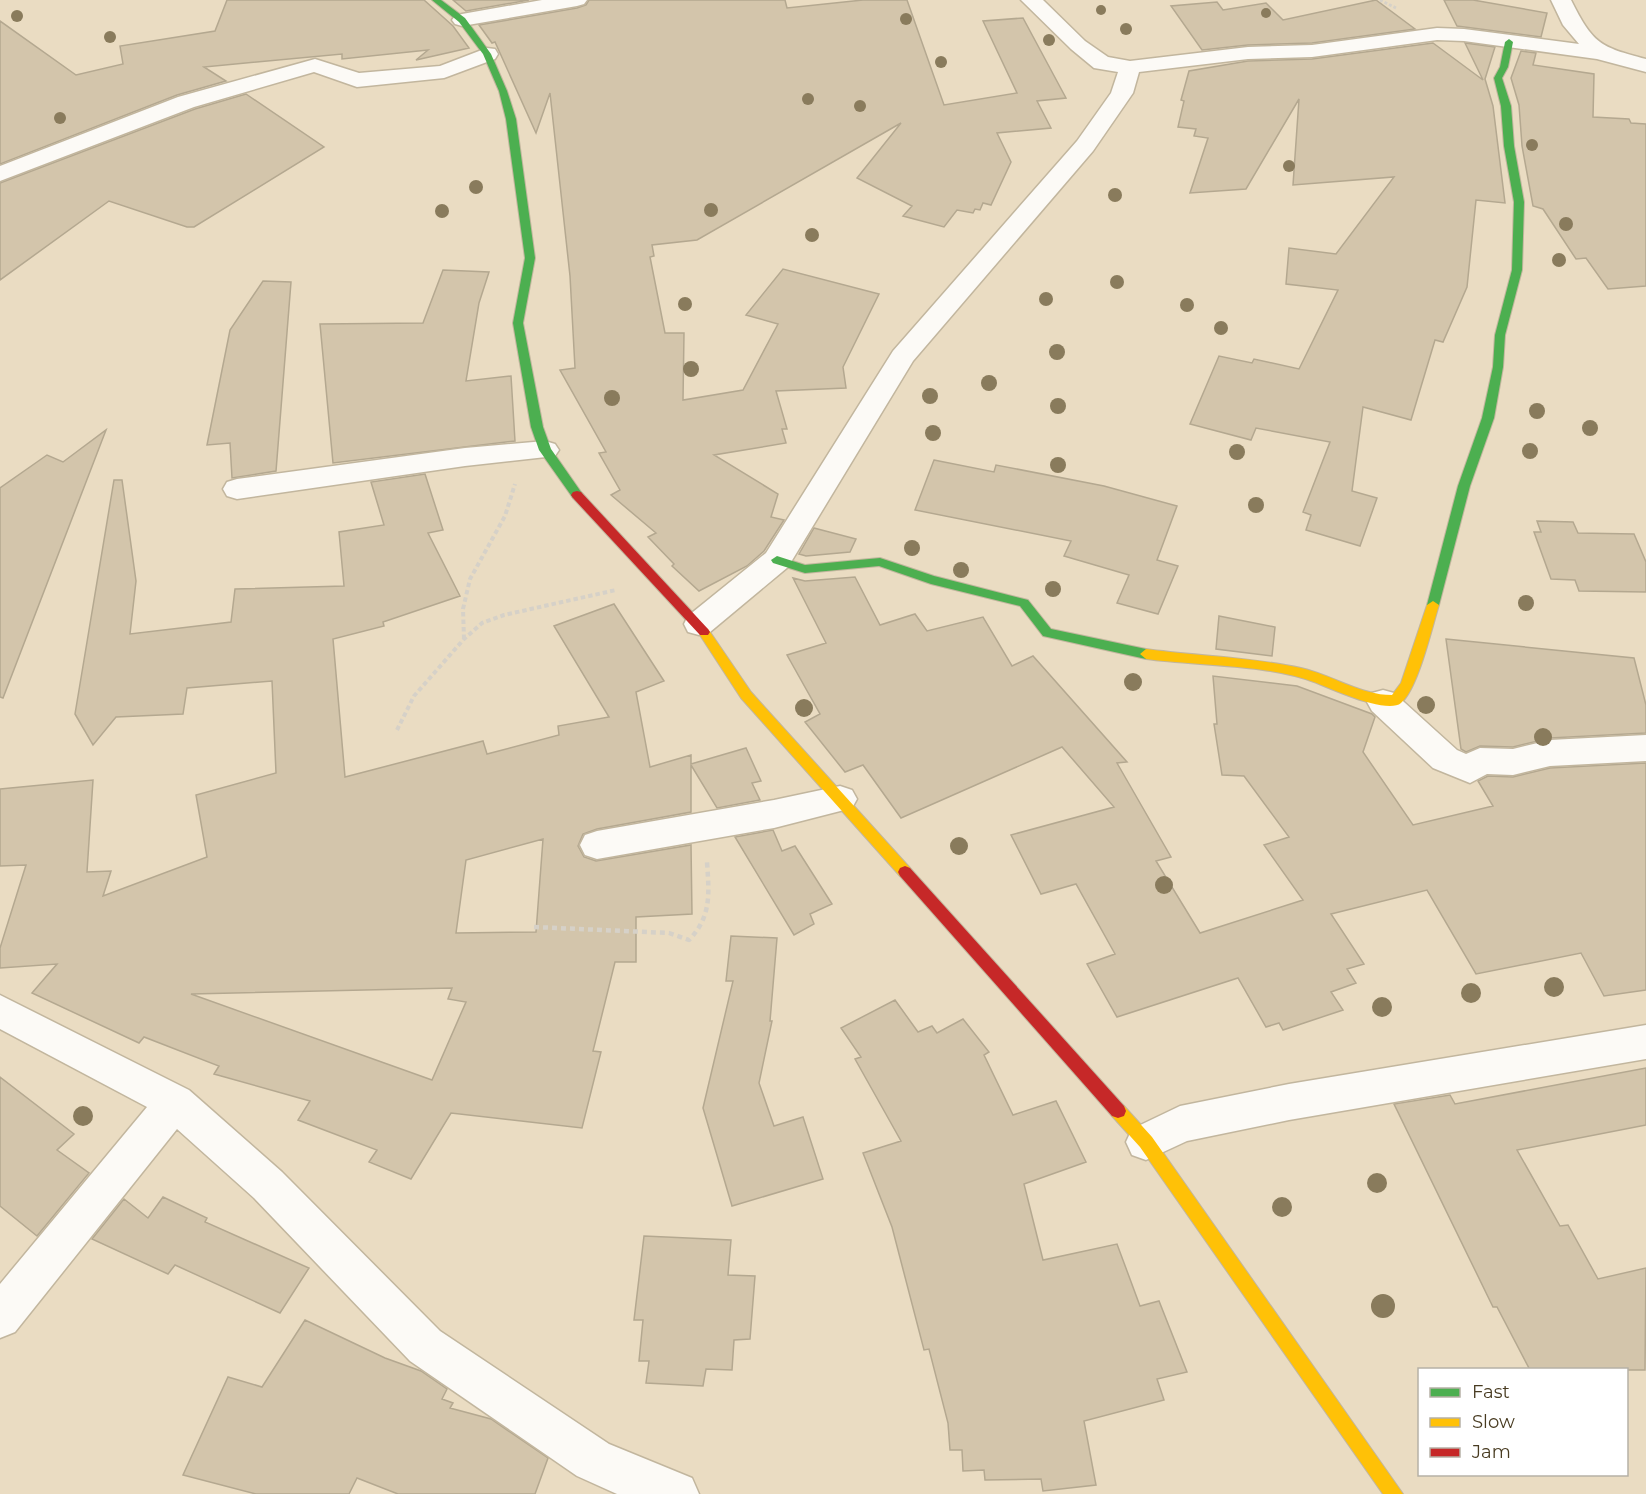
<svg xmlns="http://www.w3.org/2000/svg" width="1646" height="1494" font-family="Montserrat,sans-serif">
<style>
.building{fill:#d3c5ab;stroke:#b4a890;stroke-width:1.5;fill-rule:evenodd}
.lines{fill:none;stroke-linecap:round;stroke-linejoin:round}
.street-casing{stroke:#c2b69e;stroke-width:3}
.fast-casing{stroke:#c2b69e;stroke-width:2}
.slow-casing{stroke:#c2b69e;stroke-width:2}
.jam-casing{stroke:#c2b69e;stroke-width:2}
.path-far2{stroke:#d6d1c8;stroke-width:3;stroke-dasharray:3 2;stroke-linecap:butt}
.path-far1{stroke:#d6d1c8;stroke-width:4;stroke-dasharray:4.5 3;stroke-linecap:butt}
.path{stroke:#d6d1c8;stroke-width:4.5;stroke-dasharray:5 4;stroke-linecap:butt}
.street{fill:#fcfaf6;fill-rule:evenodd}
.fast{fill:#4caf50;fill-rule:evenodd}
.slow{fill:#ffc107;fill-rule:evenodd}
.jam{fill:#c62828;fill-rule:evenodd}
.tree{fill:#897b5c}
</style>
<rect width="100%" height="100%" fill="#eadcc2"/>
<path class="building" d="M 227,0 L 424,0 L 453,26 L 469,48 L 416,60 L 428,50 L 342,59 L 342,54 L 204,67 L 226,81 L 177,95 L 0,164 L 0,21 L 76,75 L 123,64 L 120,46 L 215,31 Z
M 453,0 L 529,0 L 466,11 Z
M 589,0 L 785,0 L 787,8 L 863,0 L 907,0 L 944,105 L 1017,93 L 983,21 L 1023,18 L 1066,98 L 1037,101 L 1051,128 L 997,133 L 1011,162 L 991,205 L 983,203 L 980,210 L 975,209 L 973,213 L 957,210 L 944,227 L 903,216 L 912,206 L 857,178 L 901,123 L 697,240 L 652,245 L 654,256 L 650,257 L 665,333 L 684,333 L 683,400 L 743,390 L 778,324 L 746,315 L 783,269 L 879,294 L 843,367 L 846,388 L 776,391 L 787,429 L 782,429 L 786,443 L 714,455 L 778,494 L 771,517 L 784,520 L 764,551 L 747,566 L 699,591 L 672,566 L 674,564 L 648,537 L 656,533 L 611,495 L 620,490 L 599,453 L 606,452 L 560,370 L 575,368 L 570,276 L 550,93 L 536,133 L 495,42 L 492,43 L 479,25 L 577,8 L 586,5 Z
M 1376,0 L 1415,29 L 1312,43 L 1248,45 L 1202,50 L 1171,6 L 1217,2 L 1223,10 L 1266,3 L 1283,20 Z
M 1444,0 L 1473,0 L 1547,13 L 1541,37 L 1457,26 Z
M 1433,43 L 1483,80 L 1465,43 L 1495,47 L 1485,79 L 1493,106 L 1505,203 L 1476,200 L 1467,287 L 1443,342 L 1435,340 L 1411,420 L 1363,407 L 1352,491 L 1377,498 L 1360,546 L 1306,530 L 1311,515 L 1303,512 L 1330,442 L 1256,428 L 1251,440 L 1190,424 L 1219,356 L 1252,363 L 1254,359 L 1299,369 L 1338,290 L 1286,284 L 1289,248 L 1336,254 L 1394,177 L 1293,185 L 1299,99 L 1246,189 L 1190,193 L 1208,138 L 1194,136 L 1196,129 L 1178,127 L 1184,101 L 1181,100 L 1189,71 L 1248,61 L 1312,59 Z
M 1521,51 L 1536,53 L 1533,65 L 1594,74 L 1593,117 L 1629,119 L 1631,123 L 1646,124 L 1646,286 L 1608,289 L 1586,258 L 1576,259 L 1543,209 L 1533,206 L 1522,146 L 1519,105 L 1511,78 Z
M 246,94 L 324,147 L 194,227 L 187,227 L 109,201 L 0,280 L 0,183 L 195,109 Z
M 443,270 L 489,272 L 479,303 L 466,381 L 511,376 L 515,441 L 333,463 L 320,324 L 423,323 Z
M 263,281 L 291,282 L 276,471 L 232,478 L 230,443 L 207,445 L 230,330 Z
M 106,430 L 3,698 L 0,697 L 0,488 L 47,455 L 63,462 Z
M 934,460 L 994,472 L 996,465 L 1104,486 L 1177,506 L 1157,560 L 1178,566 L 1158,614 L 1117,603 L 1129,575 L 1064,556 L 1071,541 L 915,510 Z
M 425,474 L 443,530 L 428,533 L 460,596 L 383,622 L 384,626 L 333,639 L 345,777 L 483,741 L 487,754 L 559,735 L 558,726 L 609,717 L 554,626 L 614,604 L 664,681 L 636,692 L 650,767 L 691,755 L 691,764 L 746,748 L 761,781 L 752,783 L 760,800 L 717,808 L 691,765 L 691,812 L 597,829 L 583,834 L 578,846 L 584,857 L 596,861 L 691,845 L 692,914 L 636,917 L 636,962 L 615,962 L 593,1051 L 601,1052 L 582,1128 L 451,1113 L 411,1179 L 369,1162 L 377,1150 L 298,1120 L 310,1101 L 214,1074 L 219,1066 L 144,1037 L 139,1043 L 32,993 L 57,964 L 0,968 L 0,948 L 26,865 L 0,866 L 0,789 L 93,780 L 87,872 L 111,871 L 103,896 L 207,857 L 196,795 L 276,773 L 272,681 L 187,688 L 183,714 L 116,717 L 93,745 L 75,714 L 114,480 L 122,480 L 136,581 L 130,634 L 231,622 L 235,589 L 344,586 L 339,532 L 384,525 L 371,482 ZM 543,839 L 536,932 L 456,933 L 466,860 ZM 452,988 L 448,999 L 466,1002 L 432,1080 L 191,994 Z
M 1537,521 L 1573,522 L 1578,533 L 1634,534 L 1646,562 L 1646,592 L 1579,591 L 1575,580 L 1551,579 L 1534,532 L 1541,532 Z
M 814,528 L 856,539 L 850,552 L 806,556 L 799,554 Z
M 855,577 L 880,625 L 915,614 L 927,631 L 983,617 L 1012,666 L 1033,656 L 1127,762 L 1117,763 L 1171,857 L 1156,861 L 1200,933 L 1303,900 L 1264,845 L 1289,837 L 1244,776 L 1222,775 L 1214,724 L 1217,724 L 1213,676 L 1297,686 L 1372,714 L 1375,717 L 1363,752 L 1413,825 L 1493,806 L 1478,781 L 1488,776 L 1513,777 L 1550,768 L 1646,763 L 1646,990 L 1604,996 L 1581,953 L 1476,974 L 1427,890 L 1331,914 L 1364,964 L 1347,969 L 1356,983 L 1331,992 L 1343,1010 L 1283,1030 L 1279,1023 L 1266,1027 L 1238,978 L 1117,1017 L 1087,964 L 1115,954 L 1076,884 L 1041,894 L 1011,835 L 1114,807 L 1062,747 L 901,818 L 863,765 L 845,772 L 805,722 L 820,714 L 787,655 L 826,643 L 793,578 L 805,581 Z
M 1219,616 L 1275,627 L 1272,656 L 1216,649 Z
M 1446,639 L 1634,658 L 1646,705 L 1646,733 L 1550,738 L 1513,747 L 1480,746 L 1466,752 L 1461,749 Z
M 773,830 L 782,851 L 795,846 L 832,904 L 810,914 L 814,924 L 794,935 L 735,837 Z
M 731,936 L 777,938 L 770,1021 L 772,1021 L 759,1083 L 774,1126 L 803,1117 L 823,1179 L 732,1206 L 703,1108 L 733,981 L 726,981 Z
M 895,1000 L 918,1032 L 932,1026 L 937,1033 L 963,1019 L 989,1052 L 984,1055 L 1013,1115 L 1056,1101 L 1086,1162 L 1024,1184 L 1043,1260 L 1117,1244 L 1140,1306 L 1159,1301 L 1187,1372 L 1157,1379 L 1164,1400 L 1084,1421 L 1096,1485 L 1043,1491 L 1041,1479 L 985,1480 L 984,1470 L 963,1471 L 962,1450 L 950,1450 L 948,1423 L 929,1349 L 924,1350 L 892,1227 L 863,1153 L 901,1141 L 855,1059 L 861,1057 L 841,1028 Z
M 1646,1068 L 1646,1125 L 1517,1150 L 1560,1226 L 1568,1225 L 1598,1279 L 1646,1268 L 1645,1370 L 1530,1370 L 1497,1307 L 1493,1307 L 1394,1104 L 1450,1095 L 1455,1104 Z
M 0,1077 L 74,1134 L 57,1150 L 89,1173 L 37,1236 L 0,1206 Z
M 163,1197 L 207,1218 L 205,1222 L 309,1268 L 280,1313 L 175,1265 L 168,1274 L 92,1239 L 124,1199 L 148,1218 Z
M 644,1236 L 731,1240 L 728,1275 L 755,1276 L 750,1339 L 734,1340 L 732,1370 L 706,1369 L 703,1386 L 646,1383 L 649,1361 L 639,1361 L 643,1320 L 634,1320 Z
M 305,1320 L 385,1358 L 421,1371 L 447,1389 L 442,1399 L 453,1403 L 450,1408 L 491,1419 L 548,1458 L 535,1494 L 398,1494 L 357,1478 L 349,1494 L 256,1494 L 183,1475 L 228,1377 L 262,1387 Z"/>
<g class="lines">
<g class="street-casing">
<path id="street" d="M 542,0 L 587,0 L 584,4 L 577,6 L 462,26 L 455,24 L 452,20 L 455,16 L 462,14 Z
M 1021,0 L 1043,0 L 1085,41 L 1108,57 L 1130,61 L 1248,47 L 1312,45 L 1437,28 L 1464,29 L 1579,44 L 1563,25 L 1551,0 L 1571,0 C 1593,44 1600,47 1646,59 L 1646,72 L 1597,59 L 1464,41 L 1437,40 L 1312,57 L 1248,59 L 1139,72 L 1133,93 L 1093,151 L 913,361 L 788,567 L 710,632 L 699,635 L 688,632 L 684,624 L 688,616 L 766,553 L 893,351 L 1077,141 L 1111,93 L 1118,72 L 1094,68 L 1071,49 Z
M 487,48 L 495,49 L 498,54 L 495,59 L 444,78 L 357,87 L 314,72 L 194,107 L 0,181 L 0,166 L 178,97 L 315,59 L 359,73 L 440,66 Z
M 545,441 L 555,444 L 559,450 L 555,456 L 465,466 L 237,499 L 227,496 L 223,489 L 227,482 L 237,479 L 465,448 Z
M 1383,690 L 1394,693 L 1457,750 L 1466,754 L 1480,748 L 1513,749 L 1550,740 L 1646,735 L 1646,761 L 1550,766 L 1513,775 L 1487,774 L 1470,783 L 1433,768 L 1372,711 L 1367,702 L 1372,693 Z
M 840,786 L 852,790 L 857,799 L 852,808 L 774,828 L 597,859 L 585,855 L 580,845 L 585,835 L 597,831 L 774,800 Z
M 0,995 L 189,1090 L 282,1172 L 440,1331 L 609,1444 L 692,1478 L 699,1494 L 617,1494 L 577,1476 L 410,1361 L 254,1198 L 177,1129 L 15,1332 L 0,1338 L 0,1284 L 147,1107 L 0,1029 Z
M 1646,1025 L 1646,1059 L 1289,1120 L 1187,1141 L 1146,1160 L 1132,1155 L 1126,1142 L 1132,1129 L 1180,1106 L 1289,1084 Z"/>
</g>
<g class="fast-casing">
<path id="fast" d="M 432,0 L 441,0 L 465,18 L 491,54 L 507,91 L 516,119 L 535,258 L 523,323 L 543,427 L 551,449 L 581,492 L 583,495 L 581,498 L 573,498 L 539,450 L 531,427 L 513,323 L 525,258 L 506,119 L 499,91 L 483,54 L 459,22 Z
M 1509,39 L 1513,42 L 1508,67 L 1502,78 L 1511,106 L 1514,146 L 1524,202 L 1522,270 L 1505,335 L 1503,367 L 1494,418 L 1470,486 L 1439,605 L 1433,609 L 1427,605 L 1458,486 L 1482,418 L 1493,367 L 1495,335 L 1512,270 L 1514,202 L 1504,146 L 1501,106 L 1494,78 L 1500,67 L 1505,42 Z
M 777,556 L 805,565 L 880,558 L 934,576 L 1028,600 L 1051,629 L 1146,649 L 1152,654 L 1146,659 L 1043,636 L 1020,606 L 931,584 L 879,566 L 805,573 L 773,563 L 771,560 Z"/>
</g>
<g class="slow-casing">
<path id="slow" d="M 1433,601 L 1439,605 C 1432,627 1418,689 1401,703 C 1387,715 1330,688 1314,682 C 1266,664 1198,666 1146,659 L 1140,654 L 1146,649 C 1197,656 1250,657 1301,668 C 1332,675 1360,695 1392,695 L 1401,683 L 1427,605 Z
M 704,627 L 708,629 L 751,692 L 910,868 L 912,872 L 910,876 L 905,878 L 900,876 L 741,698 L 698,632 Z
M 1118,1104 L 1124,1106 L 1152,1137 L 1403,1494 L 1383,1494 L 1140,1147 L 1112,1116 L 1110,1111 L 1112,1106 Z"/>
</g>
<g class="jam-casing">
<path id="jam" d="M 577,491 L 581,492 L 708,629 L 710,632 L 708,635 L 700,635 L 573,498 L 571,495 L 573,492 Z
M 905,866 L 910,868 L 1124,1106 L 1126,1111 L 1124,1116 L 1118,1118 L 1112,1116 L 900,876 L 898,872 L 900,868 Z"/>
</g>
<path class="path-far2" d="M 1380,0 L 1396,8"/>
<path class="path-far1" d="M 464,639 L 463,609 L 470,579 L 505,516 L 515,484
M 397,730 L 414,696 L 464,639 L 482,623 L 504,615 L 616,590"/>
<path class="path" d="M 534,927 L 669,933 L 689,940 C 712,916 709,893 707,862"/>
<use href="#street" class="street"/>
<use href="#fast" class="fast"/>
<use href="#slow" class="slow"/>
<use href="#jam" class="jam"/>
</g>
<g class="tree">
<circle cx="1101" cy="10" r="5"/>
<circle cx="1266" cy="13" r="5"/>
<circle cx="17" cy="16" r="6"/>
<circle cx="906" cy="19" r="6"/>
<circle cx="1126" cy="29" r="6"/>
<circle cx="110" cy="37" r="6"/>
<circle cx="1049" cy="40" r="6"/>
<circle cx="941" cy="62" r="6"/>
<circle cx="808" cy="99" r="6"/>
<circle cx="860" cy="106" r="6"/>
<circle cx="60" cy="118" r="6"/>
<circle cx="1532" cy="145" r="6"/>
<circle cx="1289" cy="166" r="6"/>
<circle cx="476" cy="187" r="7"/>
<circle cx="1115" cy="195" r="7"/>
<circle cx="711" cy="210" r="7"/>
<circle cx="442" cy="211" r="7"/>
<circle cx="1566" cy="224" r="7"/>
<circle cx="812" cy="235" r="7"/>
<circle cx="1559" cy="260" r="7"/>
<circle cx="1117" cy="282" r="7"/>
<circle cx="1046" cy="299" r="7"/>
<circle cx="685" cy="304" r="7"/>
<circle cx="1187" cy="305" r="7"/>
<circle cx="1221" cy="328" r="7"/>
<circle cx="1057" cy="352" r="8"/>
<circle cx="691" cy="369" r="8"/>
<circle cx="989" cy="383" r="8"/>
<circle cx="930" cy="396" r="8"/>
<circle cx="612" cy="398" r="8"/>
<circle cx="1058" cy="406" r="8"/>
<circle cx="1537" cy="411" r="8"/>
<circle cx="1590" cy="428" r="8"/>
<circle cx="933" cy="433" r="8"/>
<circle cx="1530" cy="451" r="8"/>
<circle cx="1237" cy="452" r="8"/>
<circle cx="1058" cy="465" r="8"/>
<circle cx="1256" cy="505" r="8"/>
<circle cx="912" cy="548" r="8"/>
<circle cx="961" cy="570" r="8"/>
<circle cx="1053" cy="589" r="8"/>
<circle cx="1526" cy="603" r="8"/>
<circle cx="1133" cy="682" r="9"/>
<circle cx="1426" cy="705" r="9"/>
<circle cx="804" cy="708" r="9"/>
<circle cx="1543" cy="737" r="9"/>
<circle cx="959" cy="846" r="9"/>
<circle cx="1164" cy="885" r="9"/>
<circle cx="1554" cy="987" r="10"/>
<circle cx="1471" cy="993" r="10"/>
<circle cx="1382" cy="1007" r="10"/>
<circle cx="83" cy="1116" r="10"/>
<circle cx="1377" cy="1183" r="10"/>
<circle cx="1282" cy="1207" r="10"/>
<circle cx="1383" cy="1306" r="12"/>
</g>
<rect x="1418" y="1368" width="210" height="108" fill="#ffffff" stroke="#b6b1a6" stroke-width="1.5"/>
<rect x="1430" y="1388" width="30" height="9" fill="#4caf50" stroke="#b6b1a6" stroke-width="1.5"/>
<text x="1472" y="1398" font-size="18" fill="#483b21">Fast</text>
<rect x="1430" y="1418" width="30" height="9" fill="#ffc107" stroke="#b6b1a6" stroke-width="1.5"/>
<text x="1472" y="1428" font-size="18" fill="#483b21">Slow</text>
<rect x="1430" y="1448" width="30" height="9" fill="#c62828" stroke="#b6b1a6" stroke-width="1.5"/>
<text x="1472" y="1458" font-size="18" fill="#483b21">Jam</text>
</svg>
